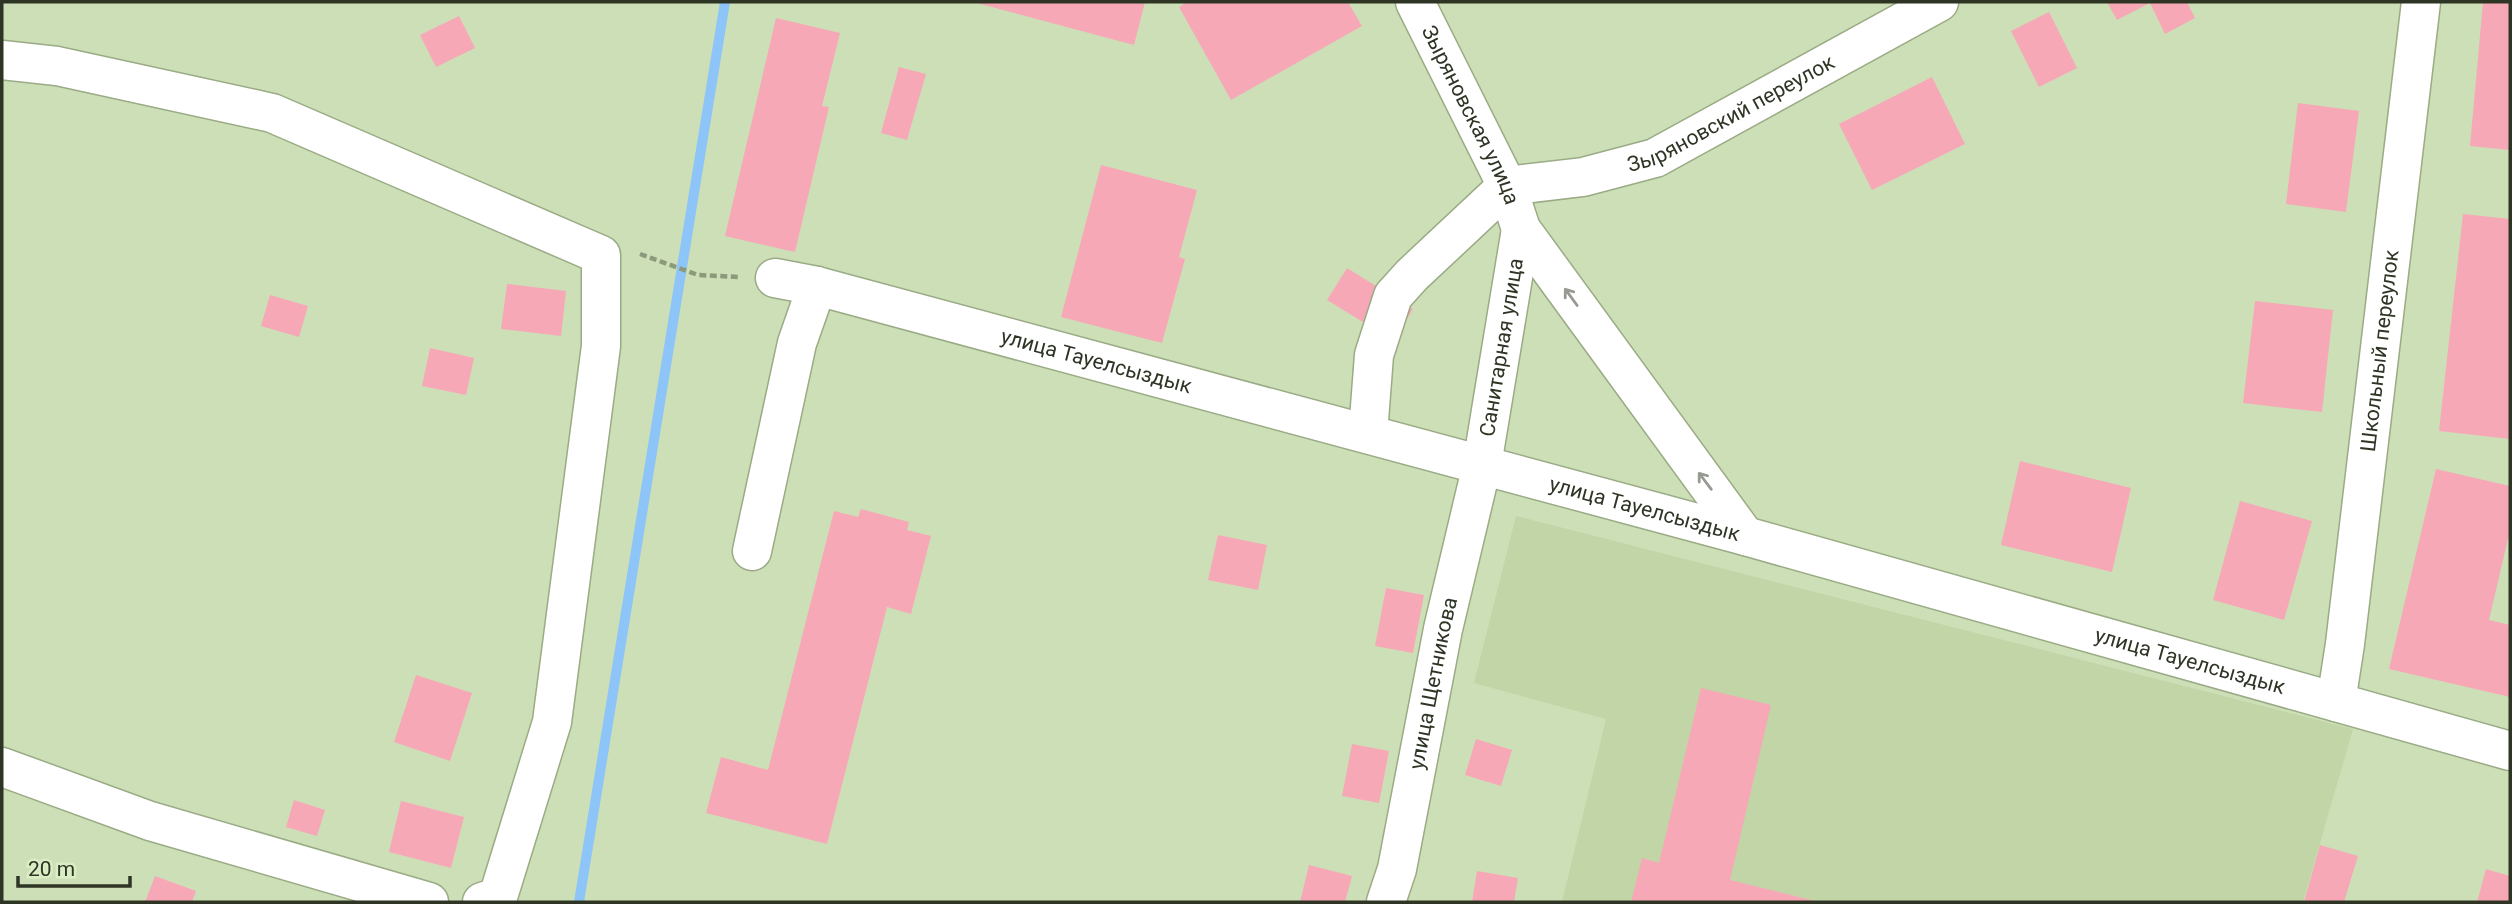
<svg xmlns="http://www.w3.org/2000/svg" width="2512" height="904" font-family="Roboto,sans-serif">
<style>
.built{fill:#c1d5a7}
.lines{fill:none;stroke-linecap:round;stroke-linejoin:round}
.stream{stroke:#8dc5f9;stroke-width:10}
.building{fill:#f7a8b6}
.minor-casing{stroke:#9aab85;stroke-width:41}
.path{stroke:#8c9a7b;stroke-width:4.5;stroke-dasharray:7 3.5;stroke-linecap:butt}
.minor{stroke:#fff;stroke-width:38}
.oneway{stroke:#969a92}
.labels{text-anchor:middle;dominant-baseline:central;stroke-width:5;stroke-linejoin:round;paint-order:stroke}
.street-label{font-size:21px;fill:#2e3525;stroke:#daedc4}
</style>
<rect width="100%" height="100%" fill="#cddfb7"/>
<path class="built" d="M 1516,516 L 2353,729 L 2303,902 L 1562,902 L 1606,719 L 1474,683 Z"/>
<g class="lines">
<path class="stream" d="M 579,902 L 725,2"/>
</g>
<path class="building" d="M 973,2 L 1145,2 L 1134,45 Z
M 1187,2 L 1348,2 L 1362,26 L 1231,100 L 1179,7 Z
M 2107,2 L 2187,2 L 2195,18 L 2165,34 L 2150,3 L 2117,20 Z
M 2483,2 L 2510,2 L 2510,150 L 2470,146 Z
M 2049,12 L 2077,68 L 2039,87 L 2011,31 Z
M 459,16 L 475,48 L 436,67 L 420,35 Z
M 776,18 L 840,33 L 822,106 L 829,107 L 795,252 L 725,236 Z
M 899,67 L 926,74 L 907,140 L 881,133 Z
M 1932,77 L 1965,144 L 1872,190 L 1839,124 Z
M 2298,103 L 2359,111 L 2346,212 L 2286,204 Z
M 1101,165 L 1197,190 L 1179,257 L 1185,259 L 1162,343 L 1061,317 Z
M 2463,214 L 2510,219 L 2510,439 L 2439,431 Z
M 1347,268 L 1413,309 L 1394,341 L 1327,300 Z
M 507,284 L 566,291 L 561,336 L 501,329 Z
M 270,295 L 308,306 L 299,337 L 261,326 Z
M 2255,301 L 2333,310 L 2322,412 L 2243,403 Z
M 430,348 L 474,358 L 466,395 L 422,386 Z
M 2020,461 L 2131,488 L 2112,572 L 2001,545 Z
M 2436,469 L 2510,486 L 2510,530 L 2489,620 L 2510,625 L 2510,697 L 2389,669 Z
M 2240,501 L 2312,521 L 2284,620 L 2213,600 Z
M 861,509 L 909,522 L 907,530 L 931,536 L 911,614 L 887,607 L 827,844 L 706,813 L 721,757 L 768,770 L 834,511 L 858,517 Z
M 1218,535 L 1267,545 L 1258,590 L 1208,580 Z
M 1386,588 L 1424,595 L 1413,653 L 1375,646 Z
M 416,675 L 472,693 L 450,761 L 394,742 Z
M 1701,688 L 1771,705 L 1730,880 L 1819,902 L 1631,902 L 1642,858 L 1659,863 Z
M 1476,739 L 1512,750 L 1501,786 L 1465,775 Z
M 1352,744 L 1389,751 L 1379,803 L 1342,796 Z
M 294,800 L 325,810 L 317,836 L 286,827 Z
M 401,801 L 464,817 L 451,868 L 389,852 Z
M 2320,845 L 2358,856 L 2344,902 L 2304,902 Z
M 1309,865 L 1352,876 L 1345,902 L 1300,902 Z
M 2486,869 L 2510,876 L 2510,902 L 2477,902 Z
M 1477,871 L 1518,878 L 1514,902 L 1472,902 Z
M 155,876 L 196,891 L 192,902 L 145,902 Z"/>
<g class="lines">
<g class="minor-casing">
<g id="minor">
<path id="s1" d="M 1415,2 L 1507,186 L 1521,229 L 1745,536"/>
<path d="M 2,60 L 57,66 L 272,113 L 601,255 L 601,346 L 552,722 L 498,897 L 482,902"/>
<path id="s2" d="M 775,278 L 817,286 L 1745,536 L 2510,751"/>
<path id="s3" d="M 1368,433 L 1374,355 L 1393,296 L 1412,275 L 1507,186 L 1583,177 L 1655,158 L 1939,2"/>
<path d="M 752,551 L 797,343 L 817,286"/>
<path id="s4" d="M 2336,702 L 2345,644 L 2421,2"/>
<path d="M 2,767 L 150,821 L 429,902"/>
<path id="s5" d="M 1386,902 L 1397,869 L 1443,629 L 1482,465 L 1521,229"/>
</g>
</g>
<path class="path" d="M 640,254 L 698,275 L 739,277"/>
<use href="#minor" class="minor"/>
</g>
<defs><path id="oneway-shaft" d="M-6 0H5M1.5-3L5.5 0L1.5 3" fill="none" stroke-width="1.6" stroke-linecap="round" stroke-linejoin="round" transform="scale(1.75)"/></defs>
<g class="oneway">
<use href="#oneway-shaft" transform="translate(1571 297) rotate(-126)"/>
<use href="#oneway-shaft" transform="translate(1705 481) rotate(-127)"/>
</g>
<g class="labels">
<g class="street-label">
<text stroke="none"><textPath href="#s3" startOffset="537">Зыряновский переулок</textPath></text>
<text stroke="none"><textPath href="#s1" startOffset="126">Зыряновская улица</textPath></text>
<text stroke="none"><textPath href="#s5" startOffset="567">Санитарная улица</textPath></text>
<text stroke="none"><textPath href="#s4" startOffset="354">Школьный переулок</textPath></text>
<text stroke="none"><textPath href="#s2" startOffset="332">улица Тауелсыздык</textPath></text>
<text stroke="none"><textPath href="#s2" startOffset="900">улица Тауелсыздык</textPath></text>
<text stroke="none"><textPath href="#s2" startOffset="1466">улица Тауелсыздык</textPath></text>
<text stroke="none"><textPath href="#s5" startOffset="224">улица Щетникова</textPath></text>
</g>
</g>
<rect width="2512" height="904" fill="none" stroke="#2e3525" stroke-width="7"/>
<path d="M18 876v10h112v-10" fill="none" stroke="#2e3525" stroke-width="3.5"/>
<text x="28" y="876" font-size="21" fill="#2e3525" stroke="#daedc4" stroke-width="5" paint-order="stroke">20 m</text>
</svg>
